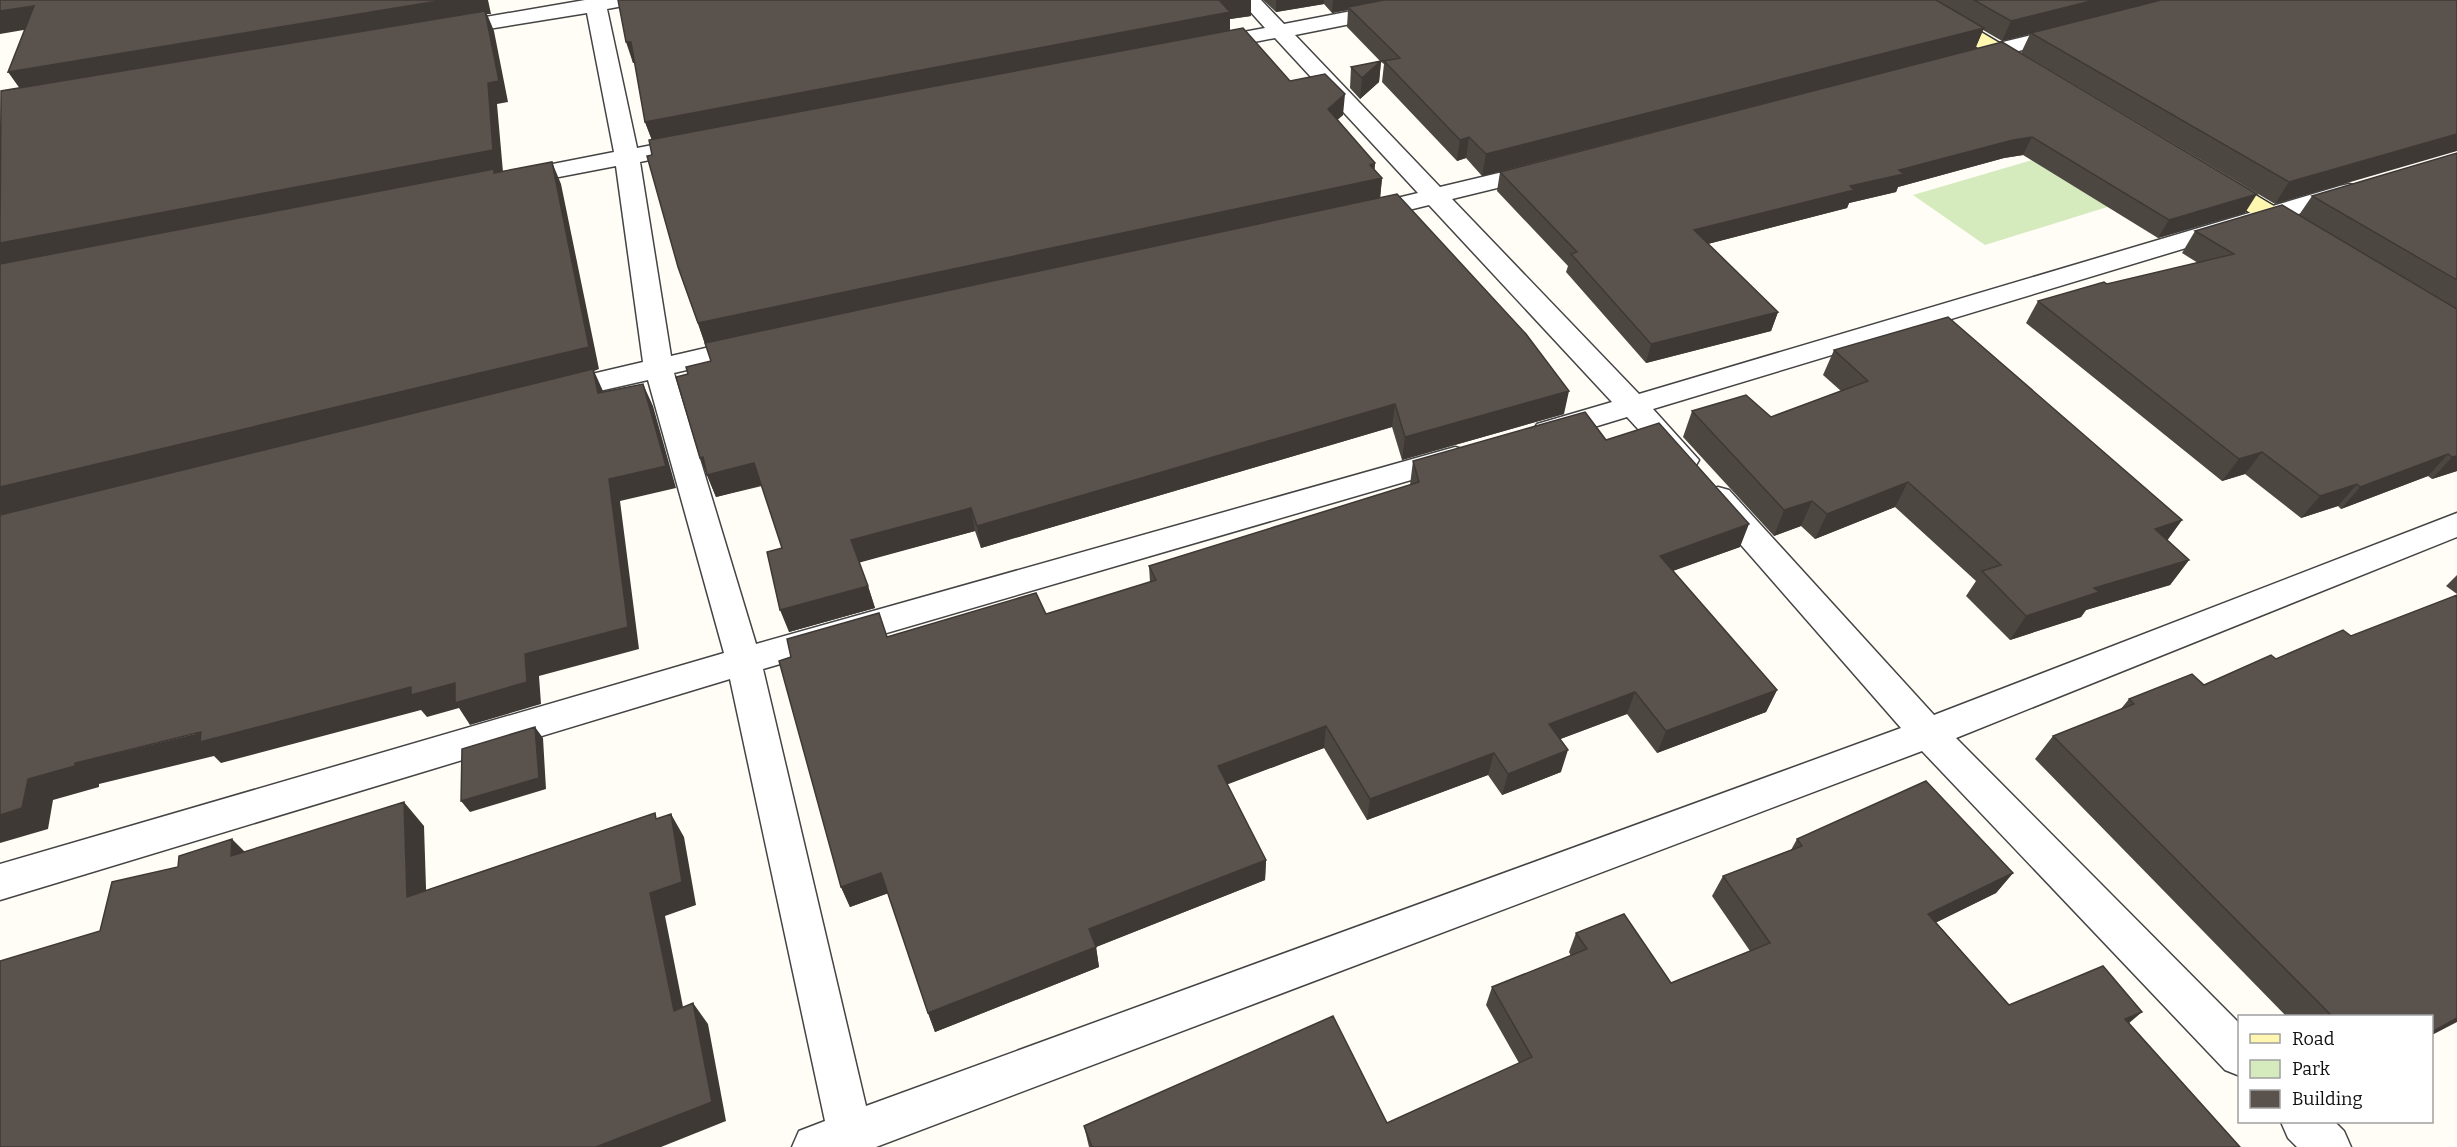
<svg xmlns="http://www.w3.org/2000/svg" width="2457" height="1147" font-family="Bitter,serif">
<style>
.green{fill:#d5ebbd}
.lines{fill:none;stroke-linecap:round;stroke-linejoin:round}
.street-casing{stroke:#444;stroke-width:3}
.secondary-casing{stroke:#333;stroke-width:3}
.street{fill:#fff;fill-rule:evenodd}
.secondary{fill:#fff6b0;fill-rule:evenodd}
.wall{fill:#4d4742}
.shaded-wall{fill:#3f3936}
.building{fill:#5a524d;stroke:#3f3936;stroke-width:1.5}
</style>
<rect width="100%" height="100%" fill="#fffdf5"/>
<path class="green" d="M 2046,156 L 2120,203 L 1985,245 L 1913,195 Z"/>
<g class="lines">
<g class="street-casing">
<path id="street" d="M 585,0 L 637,0 L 634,4 L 607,9 L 637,148 L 694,137 L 702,139 L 706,144 L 702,149 L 640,162 L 671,356 L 753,337 L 763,340 L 767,346 L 763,352 L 674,373 L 756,644 L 1455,447 L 1466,450 L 1470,457 L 1466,464 L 763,669 L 866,1106 L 1901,728 L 1707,506 L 1702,498 L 1707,490 L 1718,487 L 1729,490 L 1934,715 L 2457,513 L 2457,537 L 1956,738 L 2240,1024 L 2240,1076 L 2225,1070 L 1922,751 L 876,1147 L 792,1147 L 799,1131 L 825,1121 L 730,679 L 0,900 L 0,864 L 724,653 L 648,380 L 555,401 L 545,399 L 540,392 L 545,385 L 643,362 L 616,166 L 512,186 L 503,184 L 500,179 L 503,174 L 512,172 L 614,152 L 587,13 L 445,36 L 438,34 L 434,30 L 438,26 L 445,24 Z
M 1240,0 L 1261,0 L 1284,24 L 1409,0 L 1451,0 L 1448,4 L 1441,6 L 1295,35 L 1440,187 L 1541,163 L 1550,165 L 1553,170 L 1550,175 L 1452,199 L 1639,394 L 2340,186 L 2349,184 L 2358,186 L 2361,191 L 2358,196 L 1653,409 L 1699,460 L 1695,467 L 1684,470 L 1673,467 L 1627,417 L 1548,441 L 1537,438 L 1533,431 L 1537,424 L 1612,402 L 1429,205 L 1364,221 L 1355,218 L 1351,213 L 1355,208 L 1418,193 L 1275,38 L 1208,51 L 1200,50 L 1197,45 L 1200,40 L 1265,28 Z
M 2069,26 L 2076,28 L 2080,32 L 2076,36 L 1965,65 L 1957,63 L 1954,58 L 1957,53 Z
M 2281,1122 L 2335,1122 L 2344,1131 L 2351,1147 L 2297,1147 L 2288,1138 Z"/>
</g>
<g class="secondary-casing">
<path id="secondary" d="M 1903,0 L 1927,0 L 2035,64 L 2038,69 L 2035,74 L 2019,74 Z
M 2213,173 L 2222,175 L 2312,229 L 2316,234 L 2312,239 L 2303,242 L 2294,239 L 2204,185 L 2201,180 L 2204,175 Z"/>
</g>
<use href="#street" class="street"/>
<use href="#secondary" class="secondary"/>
</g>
<path class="wall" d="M 618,0 L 1251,16 L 1230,19 L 1230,30 L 1290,81 L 1343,115 L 1337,120 L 1375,163 L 1374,170 L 1382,178 L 1380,198 L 1564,414 L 1402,460 L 1392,427 L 981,548 L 975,531 L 859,562 L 868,586 L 875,608 L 789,632 L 782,548 L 762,486 L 716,497 L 700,458 L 688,374 L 711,361 L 678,267 L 652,155 L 652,140 L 645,122 L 635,62 L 633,63 Z
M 1263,0 L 2457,0 L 2275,204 L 2021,53 L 2030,34 L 2002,41 L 1983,30 L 1975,49 L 1482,176 L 1466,158 L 1457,161 L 1382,82 L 1384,64 L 1381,62 L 1379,82 L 1360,99 L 1350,88 L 1351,67 L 1380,61 L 1347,27 L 1348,10 L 1332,13 L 1324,4 L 1276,12 Z
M 2002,42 L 2245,213 L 2158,238 L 2023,155 L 2004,158 L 1898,187 L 1896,192 L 1849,203 L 1847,208 L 1708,244 L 1778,312 L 1771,331 L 1646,363 L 1566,272 L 1568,266 L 1497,191 L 1500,172 Z
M 2457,153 L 2457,471 L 2432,479 L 2428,476 L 2341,509 L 2338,506 L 2301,518 L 2245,474 L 2222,481 L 2026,323 L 2038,301 L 2198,263 L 2182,253 L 2195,231 L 2299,215 L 2312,196 Z
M 1834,350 L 2182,520 L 2167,540 L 2189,560 L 2170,585 L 2086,610 L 2081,617 L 2010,640 L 1966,596 L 1976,581 L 1895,507 L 1815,539 L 1801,526 L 1774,536 L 1683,437 L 1692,411 L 1771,417 L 1841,391 L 1823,375 Z
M 1606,440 L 1740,547 L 1673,571 L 1777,690 L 1766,712 L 1657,753 L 1627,714 L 1560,739 L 1561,772 L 1502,795 L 1488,775 L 1367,820 L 1324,748 L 1227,784 L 1266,860 L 1265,880 L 1096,947 L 1099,967 L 935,1032 L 928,1013 L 888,893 L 850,907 L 841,887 L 887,637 L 1046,614 L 1150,582 L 1149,566 L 1410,485 L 1413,461 Z
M 2457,575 L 2457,594 L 2446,586 Z
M 2276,659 L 2432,1017 L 2287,1017 L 2035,759 L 2053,736 L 2120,710 L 2129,699 L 2204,685 Z
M 1797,839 L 2013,873 L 1996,893 L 1936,922 L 2009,1005 L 2129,1023 L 2240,1147 L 1089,1147 L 1084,1126 L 1387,1123 L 1519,1063 L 1486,1005 L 1492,987 L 1571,956 L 1569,952 L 1576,933 L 1671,983 L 1750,951 L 1712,896 L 1723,876 L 1791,850 Z"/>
<path class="shaded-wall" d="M 444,0 L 488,0 L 491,14 L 487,14 L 494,31 L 508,102 L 497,104 L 503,172 L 0,269 L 0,243 L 488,83 L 23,93 L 8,72 Z
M 1226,0 L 1251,0 L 1251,16 L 1230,19 L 1230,32 L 653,143 L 645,122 Z
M 1276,0 L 1324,0 L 1324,4 L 1276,12 Z
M 1333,0 L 1397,0 L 1348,7 L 1348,10 L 1332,13 Z
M 2095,0 L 2163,0 L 2031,33 L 2030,34 L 2002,41 L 2011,21 Z
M 34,6 L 47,26 L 0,34 L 0,11 Z
M 1984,28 L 1975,49 L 1482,176 L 1486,154 Z
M 626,42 L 631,42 L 638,62 L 633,63 Z
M 1381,61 L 1379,82 L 1360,99 L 1362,78 Z
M 1345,94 L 1343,115 L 1326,130 L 1328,109 Z
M 2457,134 L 2457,151 L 2275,204 L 2289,182 Z
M 1469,137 L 1466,158 L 1457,161 L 1460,140 Z
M 2032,137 L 2023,155 L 2004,158 L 1898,187 L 1896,192 L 1849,203 L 1847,208 L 1688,249 L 1694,230 L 1850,186 L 1899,170 L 2013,140 Z
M 552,162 L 561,184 L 599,369 L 594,371 L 603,391 L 608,416 L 598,393 L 593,371 L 0,515 L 0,487 Z
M 1375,163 L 1374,180 L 1382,178 L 1380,199 L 705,344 L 698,323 Z
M 2257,194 L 2245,213 L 2158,238 L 2169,220 Z
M 1778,312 L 1771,331 L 1646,363 L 1651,344 Z
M 643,384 L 653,406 L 676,488 L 620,501 L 639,649 L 539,676 L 541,704 L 470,725 L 459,708 L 427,717 L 421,710 L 221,763 L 214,756 L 99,784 L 99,787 L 53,800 L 48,829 L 0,843 L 0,815 L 28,779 L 75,763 L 525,654 L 609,479 Z
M 1569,391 L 1564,414 L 1402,460 L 1405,437 Z
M 1395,404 L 1392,427 L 981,548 L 977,526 Z
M 2262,452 L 2245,474 L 2222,481 L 2239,459 Z
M 2448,454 L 2428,476 L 2341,509 L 2360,487 Z
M 2457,456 L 2457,471 L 2432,479 L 2452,457 Z
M 703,457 L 754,463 L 762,485 L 716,497 L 700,458 Z
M 1908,482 L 1895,507 L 1815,539 L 1827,514 Z
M 2357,484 L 2338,506 L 2301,518 L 2320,496 Z
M 1812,501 L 1801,526 L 1774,536 L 1784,510 Z
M 971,508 L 975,531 L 858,563 L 851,540 Z
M 2182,520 L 2164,545 L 2155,529 Z
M 1749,524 L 1740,547 L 1652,578 L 1660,556 Z
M 2189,560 L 2170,585 L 2086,610 L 2081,617 L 2010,640 L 2026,616 L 2094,588 Z
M 868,586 L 875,608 L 789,632 L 780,610 Z
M 1777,690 L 1766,712 L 1657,753 L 1666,731 Z
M 1635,692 L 1627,714 L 1542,746 L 1549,724 Z
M 1326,726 L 1324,748 L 1218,788 L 1218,766 Z
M 535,727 L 543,738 L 546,789 L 470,812 L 461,801 Z
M 1568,750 L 1561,772 L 1502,795 L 1508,774 Z
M 1494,753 L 1488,775 L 1367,820 L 1370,799 Z
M 404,802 L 424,826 L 427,919 L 407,897 Z
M 671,814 L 684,837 L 696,905 L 665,916 L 688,1032 L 674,1011 L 650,893 Z
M 232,839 L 256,863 L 231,856 Z
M 1266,860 L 1265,880 L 1096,947 L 1099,967 L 935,1032 L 928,1013 L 1089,929 Z
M 881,873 L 889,893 L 850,907 L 841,887 Z
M 2013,873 L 1996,893 L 1913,934 L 1928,914 Z
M 693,1003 L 708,1024 L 726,1121 L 661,1147 L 596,1147 Z
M 2142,1012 L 2121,1030 L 2125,1019 Z
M 2457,1018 L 2457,1022 L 2432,1035 L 2432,1032 Z"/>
<path class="building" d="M 0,0 L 444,0 L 8,72 L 34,6 L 0,11 Z
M 618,0 L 1226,0 L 1220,1 L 1230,12 L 645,122 L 631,42 L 626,42 Z
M 1384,0 L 1936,0 L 1984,28 L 1486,154 L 1469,137 L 1460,140 L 1384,61 L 1400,58 L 1348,7 Z
M 1974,0 L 2095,0 L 2011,21 Z
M 2161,0 L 2457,0 L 2457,134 L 2289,182 L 2031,33 Z
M 485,11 L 499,81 L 488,83 L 493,150 L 0,243 L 1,91 Z
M 1243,28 L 1290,81 L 1325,74 L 1345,94 L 1328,109 L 1375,163 L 1370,165 L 1382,178 L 698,323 L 678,267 L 647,156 L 652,155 L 649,140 Z
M 2002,42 L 2257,194 L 2169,220 L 2032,137 L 2013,140 L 1899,170 L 1904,174 L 1850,186 L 1854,190 L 1694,230 L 1778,312 L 1651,344 L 1571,254 L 1577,252 L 1500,172 Z
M 1381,61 L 1362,78 L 1351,67 Z
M 2457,153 L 2457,280 L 2312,196 Z
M 552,162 L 589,347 L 0,487 L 0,264 L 494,169 L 494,173 Z
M 1397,194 L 1526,334 L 1569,391 L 1405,437 L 1395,404 L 977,526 L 971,508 L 851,540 L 868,586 L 780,610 L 767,552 L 782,548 L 754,463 L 707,475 L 703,457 L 700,458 L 676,377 L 688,374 L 686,367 L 711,361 L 705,343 Z
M 2282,205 L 2457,309 L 2457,456 L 2452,457 L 2448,454 L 2360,487 L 2357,484 L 2320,496 L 2262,452 L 2239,459 L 2038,301 L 2104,282 L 2107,284 L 2234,254 L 2195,231 Z
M 1948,317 L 2182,520 L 2155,529 L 2189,560 L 2094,588 L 2099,592 L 2026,616 L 1982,571 L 2001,565 L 1908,482 L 1827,514 L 1812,501 L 1784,510 L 1692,411 L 1746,395 L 1771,417 L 1868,381 L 1834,350 Z
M 593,369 L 598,393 L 643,384 L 666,466 L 609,479 L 628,627 L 525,654 L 527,682 L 455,703 L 455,683 L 411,695 L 411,687 L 200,742 L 201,732 L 75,763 L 75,766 L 28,779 L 22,808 L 0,815 L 0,515 Z
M 1585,412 L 1606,440 L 1659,423 L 1749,524 L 1660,556 L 1777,690 L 1666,731 L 1635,692 L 1549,724 L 1568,750 L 1508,774 L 1494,753 L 1370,799 L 1326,726 L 1218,766 L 1266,860 L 1089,929 L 1096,947 L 928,1013 L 881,873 L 841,887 L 779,661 L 791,657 L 787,639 L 879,613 L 887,637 L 1036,593 L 1046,614 L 1156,580 L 1149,566 L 1419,482 L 1413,461 Z
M 2457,595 L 2457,1018 L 2432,1032 L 2432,1017 L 2333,1017 L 2053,736 L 2134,704 L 2129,699 L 2192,674 L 2204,685 L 2271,655 L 2276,659 L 2343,630 L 2351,636 Z
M 535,727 L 539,778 L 461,801 L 462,749 Z
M 1926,781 L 2013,873 L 1928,914 L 2009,1005 L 2103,966 L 2142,1012 L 2125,1019 L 2240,1147 L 1092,1147 L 1084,1126 L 1333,1016 L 1387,1123 L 1532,1057 L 1492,987 L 1587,949 L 1576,933 L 1624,914 L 1671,983 L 1770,943 L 1723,876 L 1802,846 L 1797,839 Z
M 404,802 L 407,897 L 655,813 L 656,819 L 671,814 L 682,882 L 650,893 L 674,1011 L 693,1003 L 712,1102 L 596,1147 L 0,1147 L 0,961 L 100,931 L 112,882 L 178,867 L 179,856 L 232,839 L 231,856 Z"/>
<rect x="2238" y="1015" width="195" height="108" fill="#ffffff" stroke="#a0a0a0" stroke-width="1.5"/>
<rect x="2250" y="1034" width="30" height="9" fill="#fff6b0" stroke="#a0a0a0" stroke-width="1.5"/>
<text x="2292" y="1045" font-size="18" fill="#111111">Road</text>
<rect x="2250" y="1060" width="30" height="18" fill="#d5ebbd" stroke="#a0a0a0" stroke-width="1.5"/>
<text x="2292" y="1075" font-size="18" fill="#111111">Park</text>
<rect x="2250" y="1090" width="30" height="18" fill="#5a524d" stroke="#a0a0a0" stroke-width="1.5"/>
<text x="2292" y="1105" font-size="18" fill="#111111">Building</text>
</svg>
